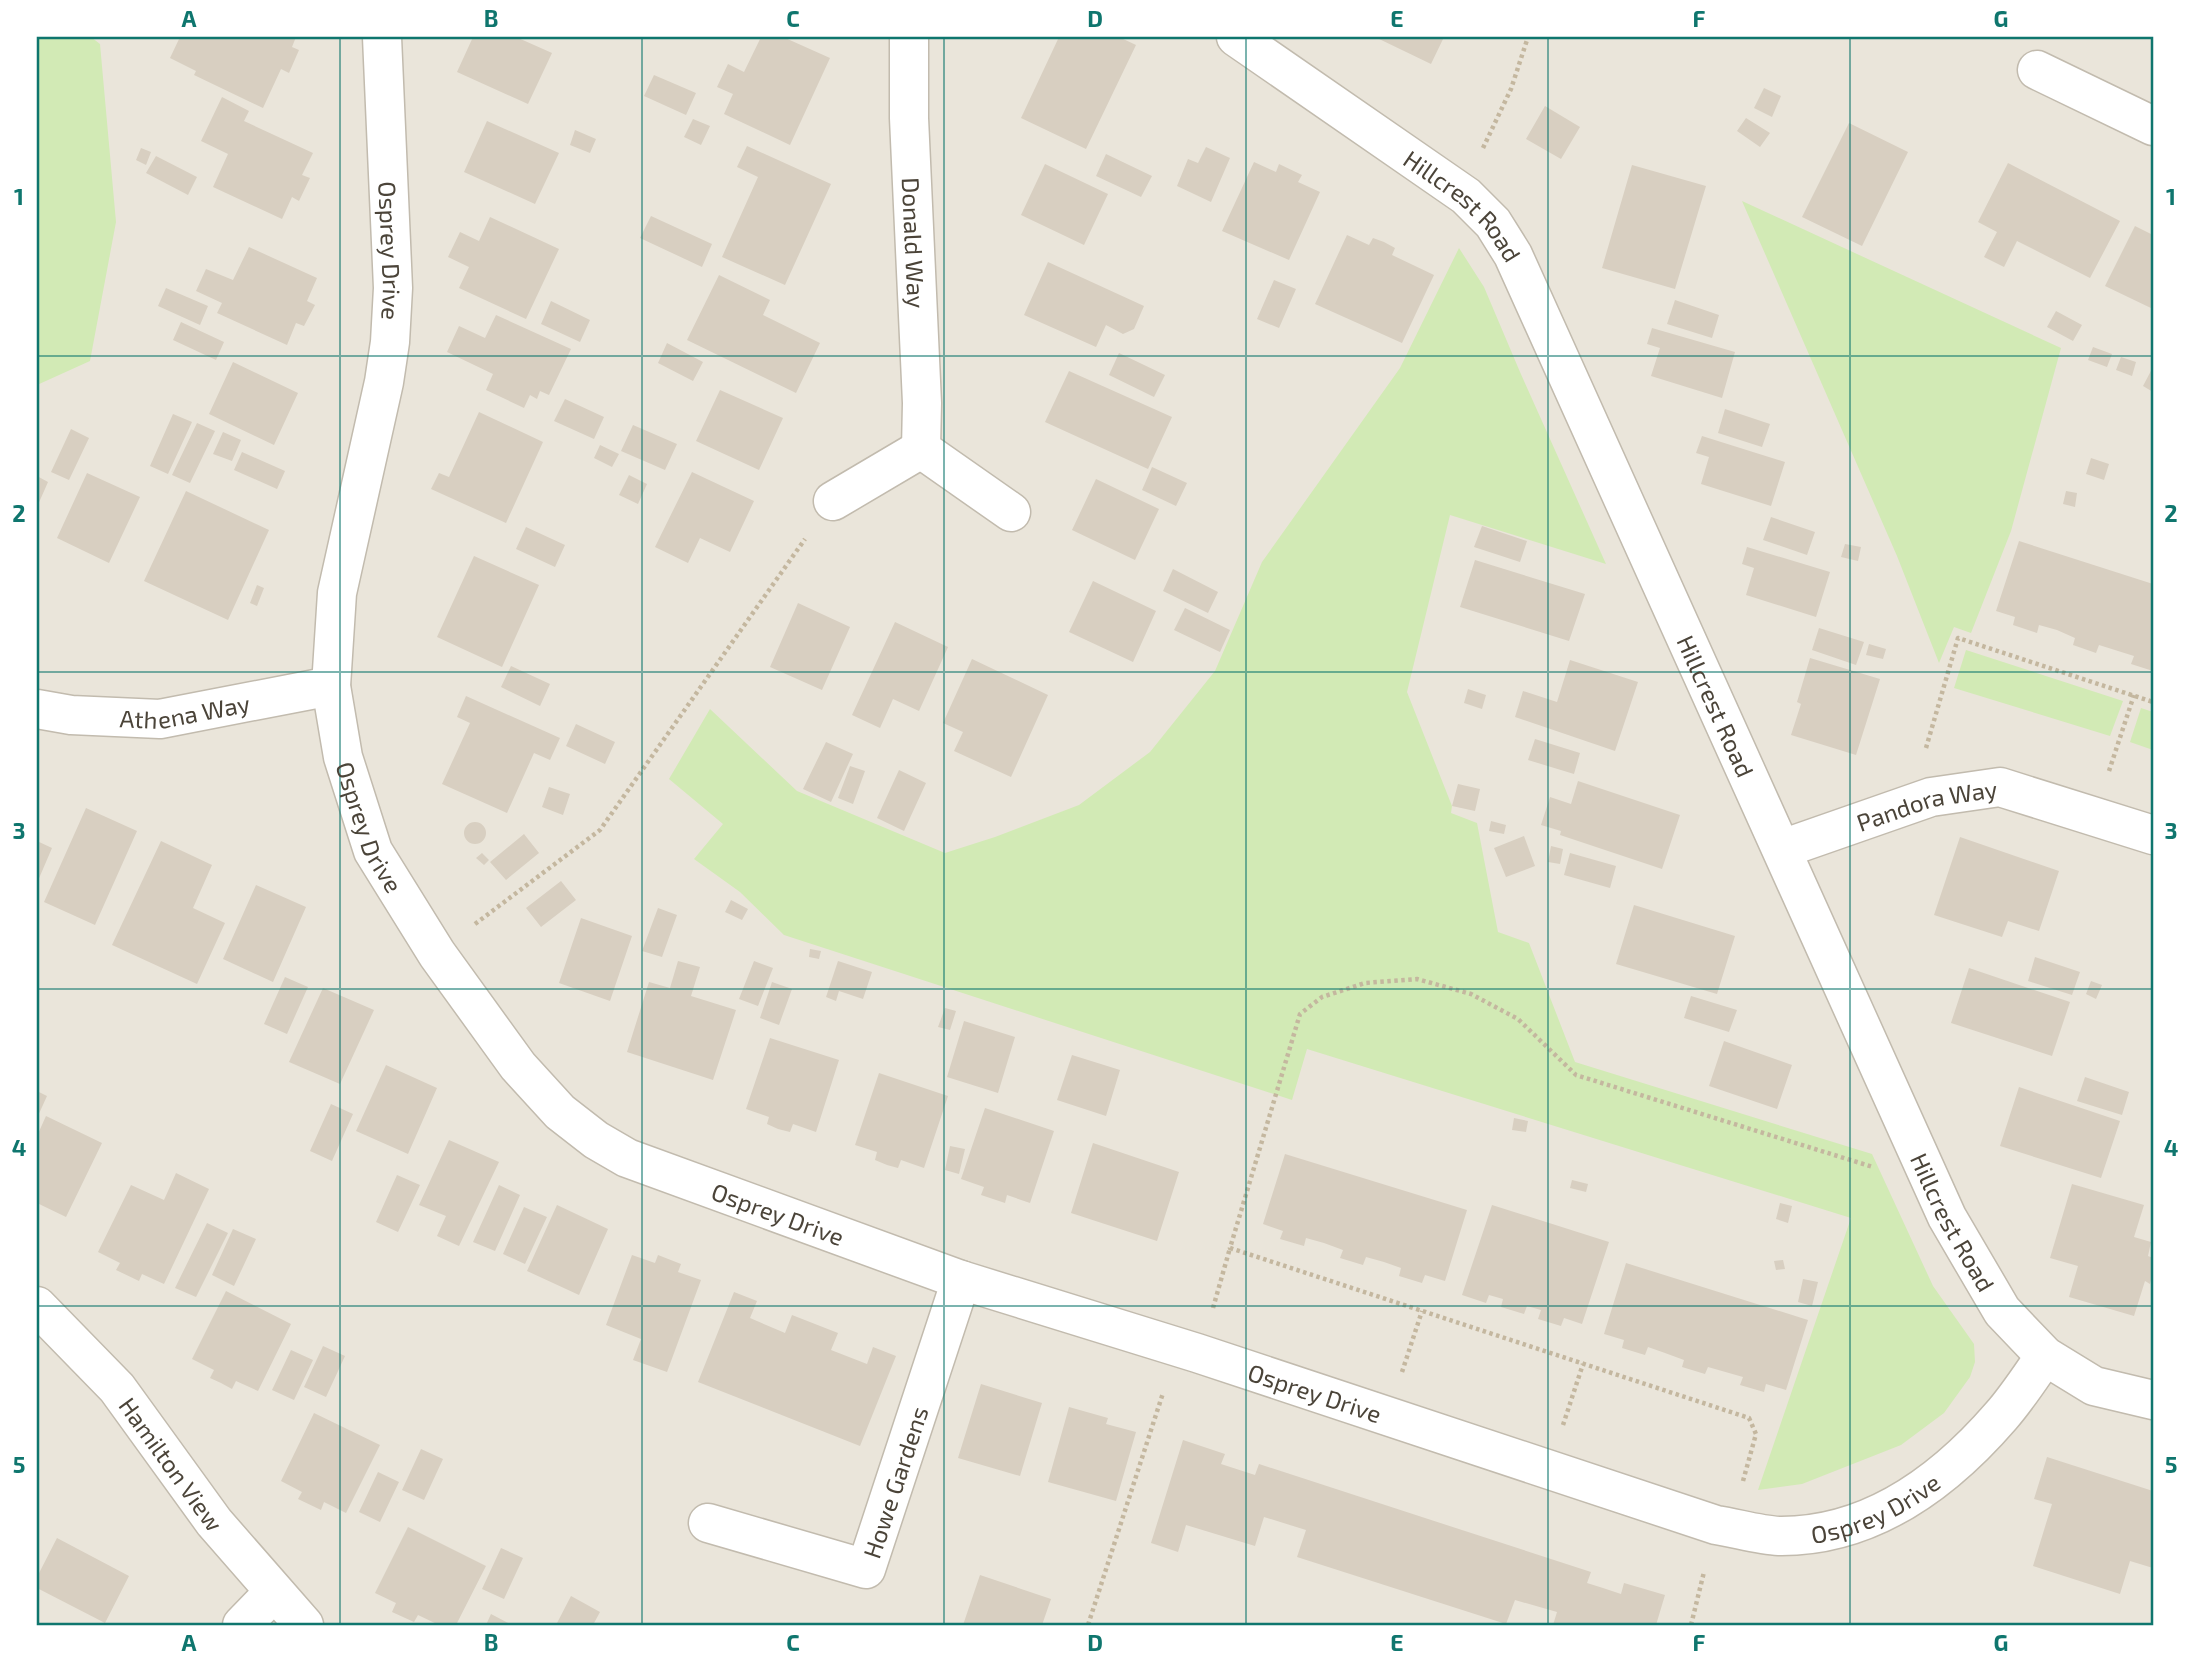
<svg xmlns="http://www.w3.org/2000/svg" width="2190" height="1662" font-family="'Exo 2',sans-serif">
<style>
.residential{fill:#eae5da}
.green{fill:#d2eab5}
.building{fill:#d8cfc1}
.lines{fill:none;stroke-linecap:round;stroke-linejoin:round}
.street-casing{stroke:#c2bbae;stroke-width:41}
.path{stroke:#c4b79f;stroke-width:4.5;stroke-dasharray:3.5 3.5;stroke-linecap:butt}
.street{stroke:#fff;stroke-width:38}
.grid{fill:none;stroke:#0f766e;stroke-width:2;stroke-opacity:0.55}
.labels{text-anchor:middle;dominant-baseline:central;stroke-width:6;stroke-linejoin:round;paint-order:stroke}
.street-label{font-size:24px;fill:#4b4439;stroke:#fff}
.neatline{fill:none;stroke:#0f766e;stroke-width:2.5}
.grid-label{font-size:23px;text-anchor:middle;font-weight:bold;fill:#0f766e}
</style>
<rect width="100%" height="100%" fill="#f6f3ec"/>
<path class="residential" d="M 37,37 L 2153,37 L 2153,1625 L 37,1625 Z"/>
<path class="green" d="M 37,37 L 91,37 L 100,44 L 116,222 L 90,361 L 37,385 Z
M 1742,201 L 2061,348 L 2011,531 L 1971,633 L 1954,627 L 1939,663 L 1897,556 Z
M 1459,248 L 1484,287 L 1520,372 L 1606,564 L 1450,515 L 1407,692 L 1452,806 L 1451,813 L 1477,823 L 1498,932 L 1529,943 L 1575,1062 L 1872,1154 L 1933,1286 L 1974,1344 L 1975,1362 L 1970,1377 L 1944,1413 L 1901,1445 L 1802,1484 L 1758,1490 L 1851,1218 L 1307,1049 L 1292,1100 L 784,935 L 740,892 L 694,859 L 723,824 L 669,779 L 710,709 L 797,791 L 945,853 L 995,837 L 1079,805 L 1150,752 L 1215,671 L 1262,562 L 1400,368 Z
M 1966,650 L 2123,701 L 2110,736 L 1954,688 Z
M 2141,708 L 2153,712 L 2153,750 L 2130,742 Z"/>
<path class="building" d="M 180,37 L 296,37 L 292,47 L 299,50 L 289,73 L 281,69 L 263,108 L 194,75 L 196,71 L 170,58 Z
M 473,37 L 516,37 L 552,53 L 528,104 L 457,72 Z
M 761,37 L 783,37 L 830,58 L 790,145 L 724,114 L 733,94 L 717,87 L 728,64 L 744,72 Z
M 1059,37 L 1119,37 L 1136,45 L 1086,149 L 1021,118 Z
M 1375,37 L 1444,37 L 1431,64 Z
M 654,75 L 696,93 L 686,115 L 644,96 Z
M 1764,88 L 1781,96 L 1772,117 L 1754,108 Z
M 222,97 L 249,111 L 244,121 L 313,153 L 302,175 L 310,178 L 299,201 L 292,197 L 282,219 L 213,187 L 228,154 L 201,141 Z
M 1545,106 L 1580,127 L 1561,159 L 1526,139 Z
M 1746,118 L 1770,133 L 1760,147 L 1737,131 Z
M 693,119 L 710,126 L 701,145 L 684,137 Z
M 487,121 L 559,153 L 535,204 L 464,172 Z
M 1849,123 L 1908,152 L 1862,246 L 1802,217 Z
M 575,130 L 596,139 L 590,153 L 570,145 Z
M 747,146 L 831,184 L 785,285 L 722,257 L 758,177 L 737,167 Z
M 1206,147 L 1230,158 L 1211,202 L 1177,186 L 1188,159 L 1198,163 Z
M 141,148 L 151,152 L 146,165 L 136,160 Z
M 1106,154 L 1152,176 L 1141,197 L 1096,176 Z
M 156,156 L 197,177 L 188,195 L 146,173 Z
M 1254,162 L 1276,172 L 1279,164 L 1302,175 L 1298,182 L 1320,192 L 1289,260 L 1222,231 Z
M 2008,163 L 2120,221 L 2090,278 L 2017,241 L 2004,267 L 1984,257 L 1997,232 L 1978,222 Z
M 1045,164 L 1108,194 L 1084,245 L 1021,215 Z
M 1632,165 L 1706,186 L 1675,289 L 1602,268 Z
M 651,216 L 712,244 L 702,267 L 640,238 Z
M 490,217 L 559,249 L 526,319 L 459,288 L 469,267 L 448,257 L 460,232 L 479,241 Z
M 2135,226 L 2153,235 L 2153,309 L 2105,286 Z
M 1347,235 L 1369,245 L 1373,238 L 1384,242 L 1395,248 L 1392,255 L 1434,275 L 1402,343 L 1315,304 Z
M 249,247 L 317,278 L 307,301 L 315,305 L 304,326 L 296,323 L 287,345 L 217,313 L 222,303 L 196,291 L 206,269 L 233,280 Z
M 1048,262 L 1144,306 L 1134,329 L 1123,334 L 1106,325 L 1096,347 L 1024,315 Z
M 719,275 L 770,300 L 763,315 L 820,343 L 796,393 L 687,340 Z
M 1274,280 L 1296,289 L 1279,328 L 1257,319 Z
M 166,288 L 208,306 L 200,325 L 158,306 Z
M 1675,300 L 1719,315 L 1712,338 L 1667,324 Z
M 551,301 L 590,320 L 580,342 L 541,324 Z
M 2056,311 L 2082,325 L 2073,341 L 2047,327 Z
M 496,315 L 571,349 L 549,395 L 540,391 L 537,399 L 530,395 L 524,408 L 486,390 L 493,374 L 447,352 L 459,326 L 485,338 Z
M 181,322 L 224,342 L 216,360 L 173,340 Z
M 1652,328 L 1735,352 L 1722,398 L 1651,376 L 1660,348 L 1647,344 Z
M 667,343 L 703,362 L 693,381 L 658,363 Z
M 2093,347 L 2112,354 L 2107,367 L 2088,360 Z
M 1119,353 L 1165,375 L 1154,397 L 1109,375 Z
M 2121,357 L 2136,362 L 2132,376 L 2116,370 Z
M 233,362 L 298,393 L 274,445 L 209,414 Z
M 2153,367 L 2153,392 L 2143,386 Z
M 1069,371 L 1172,417 L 1148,469 L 1045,422 Z
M 720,390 L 783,418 L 759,470 L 696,441 Z
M 565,399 L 604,417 L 594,439 L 554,421 Z
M 1725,409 L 1770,424 L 1762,447 L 1718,433 Z
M 479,412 L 543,442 L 506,523 L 431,489 L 439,473 L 449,477 Z
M 173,414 L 192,422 L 168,474 L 150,466 Z
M 197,423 L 215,431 L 190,483 L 172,475 Z
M 633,425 L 677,444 L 665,470 L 621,451 Z
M 71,429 L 89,438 L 69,480 L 51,472 Z
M 223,432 L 241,440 L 232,461 L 213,454 Z
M 1702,436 L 1785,462 L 1771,506 L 1701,484 L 1709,457 L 1696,453 Z
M 600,445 L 619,454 L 612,467 L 594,458 Z
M 242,452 L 285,471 L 277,489 L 234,470 Z
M 2091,458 L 2109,464 L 2104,480 L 2086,474 Z
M 1152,467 L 1187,483 L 1176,506 L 1142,490 Z
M 692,472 L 754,501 L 730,552 L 700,538 L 688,563 L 655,547 Z
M 87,473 L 140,497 L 109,563 L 57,538 Z
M 629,475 L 647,484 L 638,504 L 619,495 Z
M 37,476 L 48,482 L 37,507 Z
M 1096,479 L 1159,509 L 1135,560 L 1072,530 Z
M 186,491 L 269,530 L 228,620 L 144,581 Z
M 2066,491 L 2077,493 L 2075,507 L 2063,504 Z
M 1771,517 L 1815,532 L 1807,555 L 1763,540 Z
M 1482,526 L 1527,541 L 1520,562 L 1474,547 Z
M 526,527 L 565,545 L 555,567 L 516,549 Z
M 2019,541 L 2153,584 L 2153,671 L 2131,664 L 2134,656 L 2099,645 L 2096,653 L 2073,645 L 2075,638 L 2057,630 L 2039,625 L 2037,633 L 2013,625 L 2015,617 L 1996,611 Z
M 1845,544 L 1861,547 L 1858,561 L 1841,557 Z
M 1747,547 L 1830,572 L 1816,617 L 1746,595 L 1754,568 L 1742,564 Z
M 474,556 L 539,585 L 502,667 L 437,637 Z
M 1475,560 L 1585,594 L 1569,641 L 1460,607 Z
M 1173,569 L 1218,592 L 1208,613 L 1163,591 Z
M 1093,581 L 1156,611 L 1133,662 L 1069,632 Z
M 257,585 L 264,588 L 257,606 L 250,603 Z
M 798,603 L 850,627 L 822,690 L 770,667 Z
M 1185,608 L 1230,630 L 1220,652 L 1174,630 Z
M 895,622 L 948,647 L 919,711 L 893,699 L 880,728 L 852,715 Z
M 1819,628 L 1864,642 L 1856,665 L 1812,650 Z
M 1869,644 L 1886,649 L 1883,659 L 1866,655 Z
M 1810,658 L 1880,679 L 1856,755 L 1791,735 L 1801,704 L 1797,702 Z
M 972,659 L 1048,695 L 1011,777 L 954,751 L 963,732 L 943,723 Z
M 1570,660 L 1638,682 L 1615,751 L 1515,717 L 1523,691 L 1557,702 Z
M 511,666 L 550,684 L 540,706 L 501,687 Z
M 1468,689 L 1486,695 L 1482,709 L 1464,703 Z
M 466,696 L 560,738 L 550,760 L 534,753 L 507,813 L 442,784 L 470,723 L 457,717 Z
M 576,724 L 615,742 L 605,764 L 566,746 Z
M 1535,739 L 1580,753 L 1574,774 L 1528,760 Z
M 826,742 L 853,754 L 831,802 L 803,789 Z
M 850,766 L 865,771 L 853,804 L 838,798 Z
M 899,770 L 926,783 L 904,831 L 877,818 Z
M 1578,781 L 1680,815 L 1662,869 L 1560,835 L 1561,831 L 1541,825 L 1550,797 L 1571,804 Z
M 1458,784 L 1480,789 L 1475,811 L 1452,806 Z
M 549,787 L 570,794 L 563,815 L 542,807 Z
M 86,808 L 137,831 L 95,925 L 44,902 Z
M 1491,821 L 1506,825 L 1504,834 L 1489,831 Z
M464 833a11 11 0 1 1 22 0a11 11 0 1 1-22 0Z
M 524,834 L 539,853 L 506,880 L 490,862 Z
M 1524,836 L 1535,866 L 1506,877 L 1494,848 Z
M 1960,837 L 2059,871 L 2039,931 L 2008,921 L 2002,937 L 1934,915 Z
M 37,841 L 52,848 L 37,883 Z
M 161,841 L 212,865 L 193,908 L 225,923 L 197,984 L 112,945 Z
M 1551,846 L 1563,849 L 1560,864 L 1548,862 Z
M 482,853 L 489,860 L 484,865 L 476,858 Z
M 1570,853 L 1616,866 L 1610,888 L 1564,875 Z
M 561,881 L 576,900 L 541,927 L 526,908 Z
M 256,885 L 306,907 L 273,982 L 223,959 Z
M 731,900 L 748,909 L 742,920 L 725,912 Z
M 1634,905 L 1735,936 L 1717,994 L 1616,964 Z
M 658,908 L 677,915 L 662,957 L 642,951 Z
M 581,918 L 632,936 L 610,1001 L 559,983 Z
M 810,949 L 821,951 L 819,959 L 809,957 Z
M 2035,957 L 2080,972 L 2072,995 L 2028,981 Z
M 678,961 L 700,967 L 691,996 L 736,1010 L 713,1080 L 627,1052 L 649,982 L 670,988 Z
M 754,961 L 773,968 L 758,1006 L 739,999 Z
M 838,961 L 872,972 L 863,999 L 839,991 L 836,1001 L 826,997 Z
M 1969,968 L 2070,1002 L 2052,1056 L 1951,1023 Z
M 285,977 L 308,987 L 287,1034 L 264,1024 Z
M 2091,981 L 2102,985 L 2096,999 L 2086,994 Z
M 772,982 L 792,989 L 779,1025 L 760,1018 Z
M 323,988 L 374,1010 L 340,1084 L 289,1062 Z
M 1691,996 L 1737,1010 L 1729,1032 L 1684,1018 Z
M 945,1008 L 956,1011 L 950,1030 L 938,1027 Z
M 964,1021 L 1015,1037 L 998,1093 L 947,1077 Z
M 770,1038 L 839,1060 L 816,1132 L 793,1124 L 790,1132 L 778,1129 L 767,1124 L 769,1117 L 746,1109 Z
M 1724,1041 L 1792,1065 L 1777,1109 L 1709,1086 Z
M 1072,1055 L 1120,1070 L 1106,1116 L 1057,1100 Z
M 386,1065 L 437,1088 L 408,1154 L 356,1131 Z
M 879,1073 L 948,1096 L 924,1168 L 901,1160 L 898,1168 L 887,1165 L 875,1160 L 877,1152 L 855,1145 Z
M 2085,1077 L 2129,1092 L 2122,1115 L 2077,1101 Z
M 2019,1087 L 2120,1121 L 2101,1178 L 2000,1146 Z
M 37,1091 L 47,1096 L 37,1118 Z
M 331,1104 L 353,1114 L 332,1161 L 310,1151 Z
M 985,1108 L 1054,1131 L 1030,1203 L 1007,1195 L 1005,1203 L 981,1195 L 984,1187 L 961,1179 Z
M 46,1116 L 102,1143 L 66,1217 L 37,1203 L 37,1136 Z
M 1514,1118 L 1528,1121 L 1526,1132 L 1512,1130 Z
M 449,1140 L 499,1162 L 459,1246 L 437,1236 L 446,1216 L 419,1205 Z
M 1093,1143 L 1179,1172 L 1157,1241 L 1071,1213 Z
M 950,1146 L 965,1149 L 959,1174 L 945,1170 Z
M 1285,1154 L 1467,1210 L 1445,1281 L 1425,1275 L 1422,1283 L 1399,1276 L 1401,1268 L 1384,1262 L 1366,1257 L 1363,1265 L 1340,1258 L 1343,1250 L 1324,1243 L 1306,1238 L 1304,1246 L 1280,1239 L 1283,1231 L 1263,1224 Z
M 176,1173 L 209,1189 L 164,1284 L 142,1274 L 139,1281 L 116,1270 L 120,1263 L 98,1252 L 131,1185 L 164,1200 Z
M 397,1175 L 420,1185 L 398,1232 L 376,1222 Z
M 1572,1180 L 1588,1184 L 1586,1192 L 1570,1188 Z
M 2072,1184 L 2144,1205 L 2134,1237 L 2151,1242 L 2148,1256 L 2153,1258 L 2153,1272 L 2150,1284 L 2145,1281 L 2134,1316 L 2069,1297 L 2078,1266 L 2050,1258 Z
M 499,1185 L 520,1195 L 495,1251 L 473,1242 Z
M 1780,1203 L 1792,1206 L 1788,1223 L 1776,1219 Z
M 557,1205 L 608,1229 L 579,1295 L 527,1271 Z
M 1492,1205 L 1609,1242 L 1582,1324 L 1564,1318 L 1561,1326 L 1538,1319 L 1541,1310 L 1527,1306 L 1524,1314 L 1501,1307 L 1503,1299 L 1489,1295 L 1486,1303 L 1462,1295 Z
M 524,1207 L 547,1217 L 525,1264 L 503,1254 Z
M 207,1223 L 228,1233 L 196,1297 L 175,1288 Z
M 233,1229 L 256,1239 L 234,1286 L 212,1275 Z
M 632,1255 L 655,1263 L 658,1255 L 681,1264 L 678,1272 L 701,1280 L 667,1372 L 633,1360 L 641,1339 L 606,1325 Z
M 1783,1260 L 1785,1269 L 1776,1270 L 1774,1261 Z
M 1626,1263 L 1808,1320 L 1786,1390 L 1766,1384 L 1764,1392 L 1740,1385 L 1743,1377 L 1708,1367 L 1705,1374 L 1682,1367 L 1684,1360 L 1665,1353 L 1648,1347 L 1645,1355 L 1622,1348 L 1624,1340 L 1604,1334 Z
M 1803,1279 L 1818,1282 L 1812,1306 L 1798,1302 Z
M 226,1291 L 291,1324 L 258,1391 L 236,1381 L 232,1389 L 221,1383 L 210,1378 L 214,1370 L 192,1359 Z
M 734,1292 L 757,1301 L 750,1318 L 785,1333 L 792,1315 L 838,1333 L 831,1350 L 867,1364 L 873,1347 L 896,1356 L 860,1446 L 698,1382 Z
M 323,1346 L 345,1356 L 326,1397 L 304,1387 Z
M 291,1350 L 313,1360 L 294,1400 L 272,1390 Z
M 981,1384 L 1042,1403 L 1020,1476 L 958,1458 Z
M 1069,1407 L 1108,1418 L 1106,1424 L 1136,1432 L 1116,1501 L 1048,1482 Z
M 314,1413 L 380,1445 L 346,1513 L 324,1502 L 321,1510 L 298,1499 L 302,1492 L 281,1481 Z
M 1183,1440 L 1225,1454 L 1221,1464 L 1255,1475 L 1259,1464 L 1591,1572 L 1587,1583 L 1603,1588 L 1621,1594 L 1624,1583 L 1665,1595 L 1656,1625 L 1553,1625 L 1557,1612 L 1515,1600 L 1506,1624 L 1297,1557 L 1306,1530 L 1264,1517 L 1255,1546 L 1186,1525 L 1178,1552 L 1151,1543 Z
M 421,1449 L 443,1459 L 424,1500 L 402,1490 Z
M 2047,1457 L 2153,1491 L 2153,1568 L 2130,1561 L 2120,1594 L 2033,1566 L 2052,1504 L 2034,1499 Z
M 378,1472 L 399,1482 L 380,1522 L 359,1512 Z
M 408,1527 L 486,1566 L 456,1625 L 439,1625 L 418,1615 L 414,1622 L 392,1612 L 396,1603 L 375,1593 Z
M 57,1538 L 129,1576 L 105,1623 L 37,1588 L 37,1577 Z
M 501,1548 L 523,1558 L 504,1599 L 482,1589 Z
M 980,1575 L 1051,1599 L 1042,1625 L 963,1625 Z
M 571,1596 L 600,1612 L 593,1625 L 556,1625 Z
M 491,1614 L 512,1625 L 486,1625 Z"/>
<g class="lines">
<g class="street-casing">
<g id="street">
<path id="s1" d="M 382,37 L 393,288 L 390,342 L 384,382 L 337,593 L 331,686 L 343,757 L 373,851 L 437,954 L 518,1066 L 560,1112 L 596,1140 L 627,1158 L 961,1280 L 1197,1353 L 1716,1525 C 1736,1528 1759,1535 1779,1536 C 1870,1537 1944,1482 2001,1416 C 2017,1398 2031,1376 2045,1356"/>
<path id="s2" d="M 909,37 L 909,118 L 922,403 L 921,449"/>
<path id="s3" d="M 1236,37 L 1466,196 L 1493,223 L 1513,255 L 1947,1217 L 2002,1311 L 2045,1356 L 2094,1386 L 2153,1400"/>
<path d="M 2037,70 L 2153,126"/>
<path d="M 833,501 L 921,449 L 1011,512"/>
<path id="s4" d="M 37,709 L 71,715 L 160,719 L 331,686"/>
<path id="s5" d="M 1782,849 L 1931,797 L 2000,787 L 2153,835"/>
<path id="s6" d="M 37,1306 L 117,1388 L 214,1522 L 304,1625"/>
<path id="s7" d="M 708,1523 L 866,1569 L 961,1280"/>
<path d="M 242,1625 L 274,1592"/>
</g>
</g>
<path class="path" d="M 1483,148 L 1511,89 L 1528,37
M 1926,748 L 1958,638 L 2153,702
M 2109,771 L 2134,695
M 475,924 L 600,830 L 805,539
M 1213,1308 L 1230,1248
M 1402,1372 L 1422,1311
M 1563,1425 L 1583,1364
M 1743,1481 L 1756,1434 L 1749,1418 L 1230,1248 L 1300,1014 L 1322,997 L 1365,983 L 1417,979 L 1471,994 L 1518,1019 L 1576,1075 L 1873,1167
M 1088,1625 L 1163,1393
M 1691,1625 L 1704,1572"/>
<use href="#street" class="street"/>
</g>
<path class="grid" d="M 340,37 L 340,1625M 642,37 L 642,1625M 944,37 L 944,1625M 1246,37 L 1246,1625M 1548,37 L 1548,1625M 1850,37 L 1850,1625M 37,356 L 2153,356M 37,672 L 2153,672M 37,989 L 2153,989M 37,1306 L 2153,1306"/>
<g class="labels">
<g class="street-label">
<text stroke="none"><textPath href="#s3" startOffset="284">Hillcrest Road</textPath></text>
<text stroke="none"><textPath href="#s2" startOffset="206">Donald Way</textPath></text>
<text stroke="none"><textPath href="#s1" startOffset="214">Osprey Drive</textPath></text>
<text stroke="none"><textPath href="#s3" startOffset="850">Hillcrest Road</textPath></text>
<text stroke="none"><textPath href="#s4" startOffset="149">Athena Way</textPath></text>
<text stroke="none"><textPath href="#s5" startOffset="152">Pandora Way</textPath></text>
<text stroke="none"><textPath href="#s1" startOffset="802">Osprey Drive</textPath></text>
<text stroke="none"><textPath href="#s1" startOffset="1390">Osprey Drive</textPath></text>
<text stroke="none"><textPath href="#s3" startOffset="1418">Hillcrest Road</textPath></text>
<text stroke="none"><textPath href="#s1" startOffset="1956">Osprey Drive</textPath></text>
<text stroke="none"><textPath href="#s6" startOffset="208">Hamilton View</textPath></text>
<text stroke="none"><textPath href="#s7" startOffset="256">Howe Gardens</textPath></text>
<text stroke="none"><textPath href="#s1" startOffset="2544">Osprey Drive</textPath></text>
</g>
</g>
<rect width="2190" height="1662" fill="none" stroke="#ffffff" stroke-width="77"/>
<rect x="38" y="38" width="2114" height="1586" class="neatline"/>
<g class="grid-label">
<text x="189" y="27">A</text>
<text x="491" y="27">B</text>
<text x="793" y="27">C</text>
<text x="1095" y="27">D</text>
<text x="1397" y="27">E</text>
<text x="1699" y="27">F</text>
<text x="2001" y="27">G</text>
<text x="19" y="205">1</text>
<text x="2171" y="205">1</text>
<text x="19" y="522">2</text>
<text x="2171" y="522">2</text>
<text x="19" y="839">3</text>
<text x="2171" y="839">3</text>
<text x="19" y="1156">4</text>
<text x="2171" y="1156">4</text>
<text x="19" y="1473">5</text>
<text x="2171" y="1473">5</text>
<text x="189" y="1651">A</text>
<text x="491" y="1651">B</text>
<text x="793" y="1651">C</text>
<text x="1095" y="1651">D</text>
<text x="1397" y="1651">E</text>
<text x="1699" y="1651">F</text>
<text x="2001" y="1651">G</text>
</g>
</svg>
